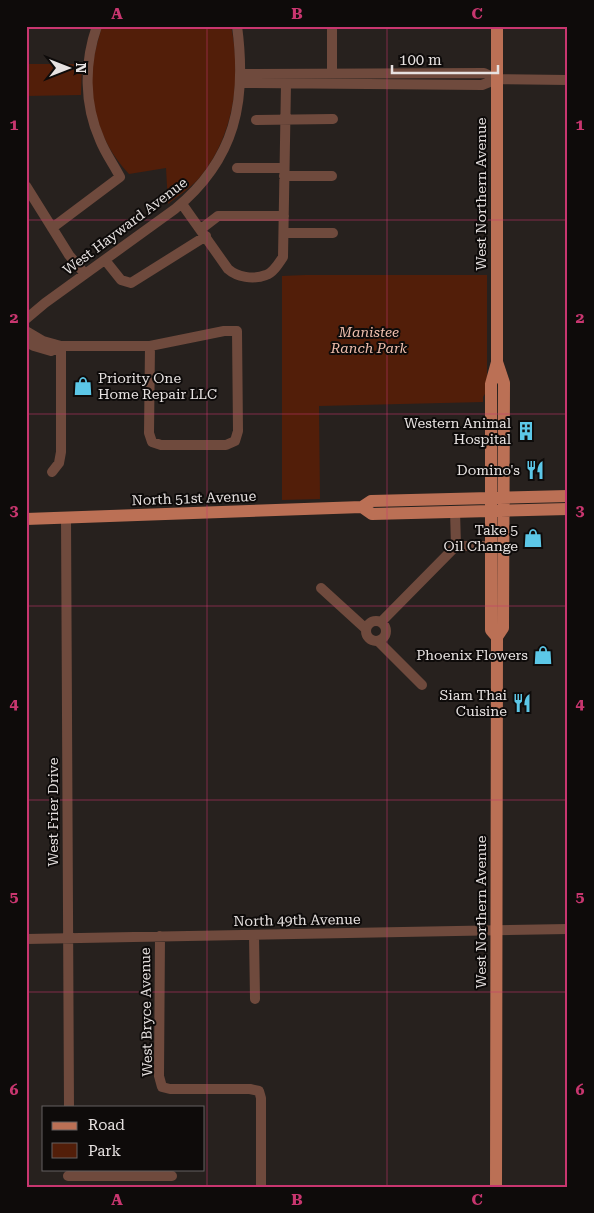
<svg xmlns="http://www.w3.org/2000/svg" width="594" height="1213" font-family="'Roboto Serif',serif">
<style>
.green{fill:#521e09}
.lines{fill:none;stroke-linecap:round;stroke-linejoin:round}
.minor{stroke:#6f4a3d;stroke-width:10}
.major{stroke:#bb7055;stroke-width:12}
.grid{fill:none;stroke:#c8366f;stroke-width:1;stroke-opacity:0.55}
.labels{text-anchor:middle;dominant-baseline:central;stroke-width:4;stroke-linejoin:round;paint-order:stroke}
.street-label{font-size:14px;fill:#e7e2e1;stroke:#0e0b0a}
.park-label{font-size:14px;font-style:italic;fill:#efbfae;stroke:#0e0b0a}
.poi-label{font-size:14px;fill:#e7e2e1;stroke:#0e0b0a;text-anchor:end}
.neatline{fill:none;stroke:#c8366f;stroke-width:2}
.grid-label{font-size:16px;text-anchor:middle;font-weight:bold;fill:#c8366f}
</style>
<rect width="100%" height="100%" fill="#27211e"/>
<path class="green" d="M 102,26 L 231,26 C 242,77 234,136 200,177 C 191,188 179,195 168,204 L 166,168 L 129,174 C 103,147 90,110 92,72 C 93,56 98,41 102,26 Z
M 26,64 L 82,64 L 81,95 L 26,96 Z
M 305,275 L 487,275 L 487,391 L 483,397 L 483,402 L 319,406 L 320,499 L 282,500 L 282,276 Z"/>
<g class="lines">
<path class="minor" d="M 332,26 L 332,78
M 241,74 L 484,73 L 497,79
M 241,83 L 482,85 L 497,79 L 568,80
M 256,120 L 333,119
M 237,168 L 284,168
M 284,176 L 332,176
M 26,186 L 69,255 L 85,274
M 182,204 L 228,269 C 237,277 253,280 266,275 C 273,273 279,263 283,257 L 286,84
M 52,228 L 120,177 C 114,165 105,153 100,140 C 84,104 84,63 97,26
M 201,229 L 218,216 L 284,216
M 284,233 L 333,233
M 105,260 L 121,280 L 131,283 L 206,236
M 26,319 L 45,303 L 175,209 C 236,159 247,101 237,26
M 26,331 L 43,341 L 61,346 L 150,346 L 224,331 L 237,331 L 238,431 L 235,441 L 226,445 L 161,445 L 152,442 L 149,433 L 150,346
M 26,342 L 34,346 L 51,351 L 61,346
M 52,472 L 59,463 L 61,452 L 61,346
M 66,517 L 69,1107
M 456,546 L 491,546
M 321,588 L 366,629
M366 631a10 10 0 1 1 20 0a10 10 0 1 1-20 0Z
M 381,622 L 456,546 L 455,511
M 378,641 L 422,685
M 254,935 L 255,999
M 160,936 L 159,1076 L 162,1087 L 170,1089 L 250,1089 L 259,1091 L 261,1098 L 261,1187
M 26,939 L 568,929
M 68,1176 L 172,1176"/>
<path class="major" d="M 362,507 L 372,514 L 568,509
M 26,519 L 362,507 L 371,501 L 568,496
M 497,637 L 491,630 L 491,384 L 497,362 L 497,26
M 496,1187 L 497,637 L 503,628 L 504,383 L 497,362"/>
</g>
<path class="grid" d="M 207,26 L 207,1187M 387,26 L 387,1187M 26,220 L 568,220M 26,414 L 568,414M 26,606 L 568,606M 26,800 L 568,800M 26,992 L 568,992"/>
<defs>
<g id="shop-bare" transform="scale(1.5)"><path d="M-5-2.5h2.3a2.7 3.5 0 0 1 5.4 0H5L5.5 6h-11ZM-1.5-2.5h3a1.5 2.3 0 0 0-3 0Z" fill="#5cc7e7" stroke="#0e0b0a" stroke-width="2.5" paint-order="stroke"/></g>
<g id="building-bare" transform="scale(1.5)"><path d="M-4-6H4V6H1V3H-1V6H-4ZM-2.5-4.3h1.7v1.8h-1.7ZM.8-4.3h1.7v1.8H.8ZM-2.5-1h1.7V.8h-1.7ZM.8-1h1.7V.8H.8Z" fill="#5cc7e7" stroke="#0e0b0a" stroke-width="2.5" paint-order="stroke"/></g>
<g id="restaurant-bare" transform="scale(1.5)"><path d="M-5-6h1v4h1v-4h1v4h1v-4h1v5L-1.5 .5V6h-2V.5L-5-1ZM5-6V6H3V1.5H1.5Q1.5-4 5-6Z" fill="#5cc7e7" stroke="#0e0b0a" stroke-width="2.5" paint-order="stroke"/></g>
</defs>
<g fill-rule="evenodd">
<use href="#shop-bare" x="83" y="386"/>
<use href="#building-bare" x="526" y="431"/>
<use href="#restaurant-bare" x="535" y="470"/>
<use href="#shop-bare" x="533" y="538"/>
<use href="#shop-bare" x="543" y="655"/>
<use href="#restaurant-bare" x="522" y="703"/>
</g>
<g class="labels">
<g class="street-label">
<text transform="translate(481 194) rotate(-90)">West Northern Avenue</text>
<text transform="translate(125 226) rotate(-37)">West Hayward Avenue</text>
<text transform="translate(194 498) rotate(-2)">North 51st Avenue</text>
<text transform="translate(53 812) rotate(-90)">West Frier Drive</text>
<text transform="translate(481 912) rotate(-90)">West Northern Avenue</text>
<text transform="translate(297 920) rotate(-1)">North 49th Avenue</text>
<text transform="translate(146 1012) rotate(-91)">West Bryce Avenue</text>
</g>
<g class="park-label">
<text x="369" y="332">Manistee<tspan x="369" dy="16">Ranch Park</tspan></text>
</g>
<g class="poi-label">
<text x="98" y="378" text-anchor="start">Priority One<tspan x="98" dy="16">Home Repair LLC</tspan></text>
<text x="511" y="423">Western Animal<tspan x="511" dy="16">Hospital</tspan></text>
<text x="520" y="470">Domino's</text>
<text x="518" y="530">Take 5<tspan x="518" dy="16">Oil Change</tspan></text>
<text x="528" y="655">Phoenix Flowers</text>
<text x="507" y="695">Siam Thai<tspan x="507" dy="16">Cuisine</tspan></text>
</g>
</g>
<rect width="594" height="1213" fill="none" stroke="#0e0b0a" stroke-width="55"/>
<rect x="42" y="1106" width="162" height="65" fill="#0e0b0a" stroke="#656160"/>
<rect x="52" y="1122" width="25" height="8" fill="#bb7055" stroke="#656160"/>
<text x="88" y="1130" font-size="15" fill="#e7e2e1">Road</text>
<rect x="52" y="1143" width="25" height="15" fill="#521e09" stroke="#656160"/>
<text x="88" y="1156" font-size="15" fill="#e7e2e1">Park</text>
<g transform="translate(68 68) rotate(90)" stroke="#0e0b0a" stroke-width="4" paint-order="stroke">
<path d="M0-4L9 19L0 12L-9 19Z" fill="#e7e2e1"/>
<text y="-8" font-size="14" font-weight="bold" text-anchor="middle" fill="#e7e2e1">N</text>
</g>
<path d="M392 65v8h106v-8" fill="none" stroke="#e7e2e1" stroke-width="2.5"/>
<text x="399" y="65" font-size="15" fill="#e7e2e1" stroke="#0e0b0a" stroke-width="4" paint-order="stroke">100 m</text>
<rect x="28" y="28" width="538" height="1158" class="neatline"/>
<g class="grid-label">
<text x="117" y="19">A</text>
<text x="297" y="19">B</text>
<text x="477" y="19">C</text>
<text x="14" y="130">1</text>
<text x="580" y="130">1</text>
<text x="14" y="323">2</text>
<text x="580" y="323">2</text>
<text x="14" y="516">3</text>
<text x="580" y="516">3</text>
<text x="14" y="709">4</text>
<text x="580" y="709">4</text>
<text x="14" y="902">5</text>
<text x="580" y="902">5</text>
<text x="14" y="1095">6</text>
<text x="580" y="1095">6</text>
<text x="117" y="1205">A</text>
<text x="297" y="1205">B</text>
<text x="477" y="1205">C</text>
</g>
</svg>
